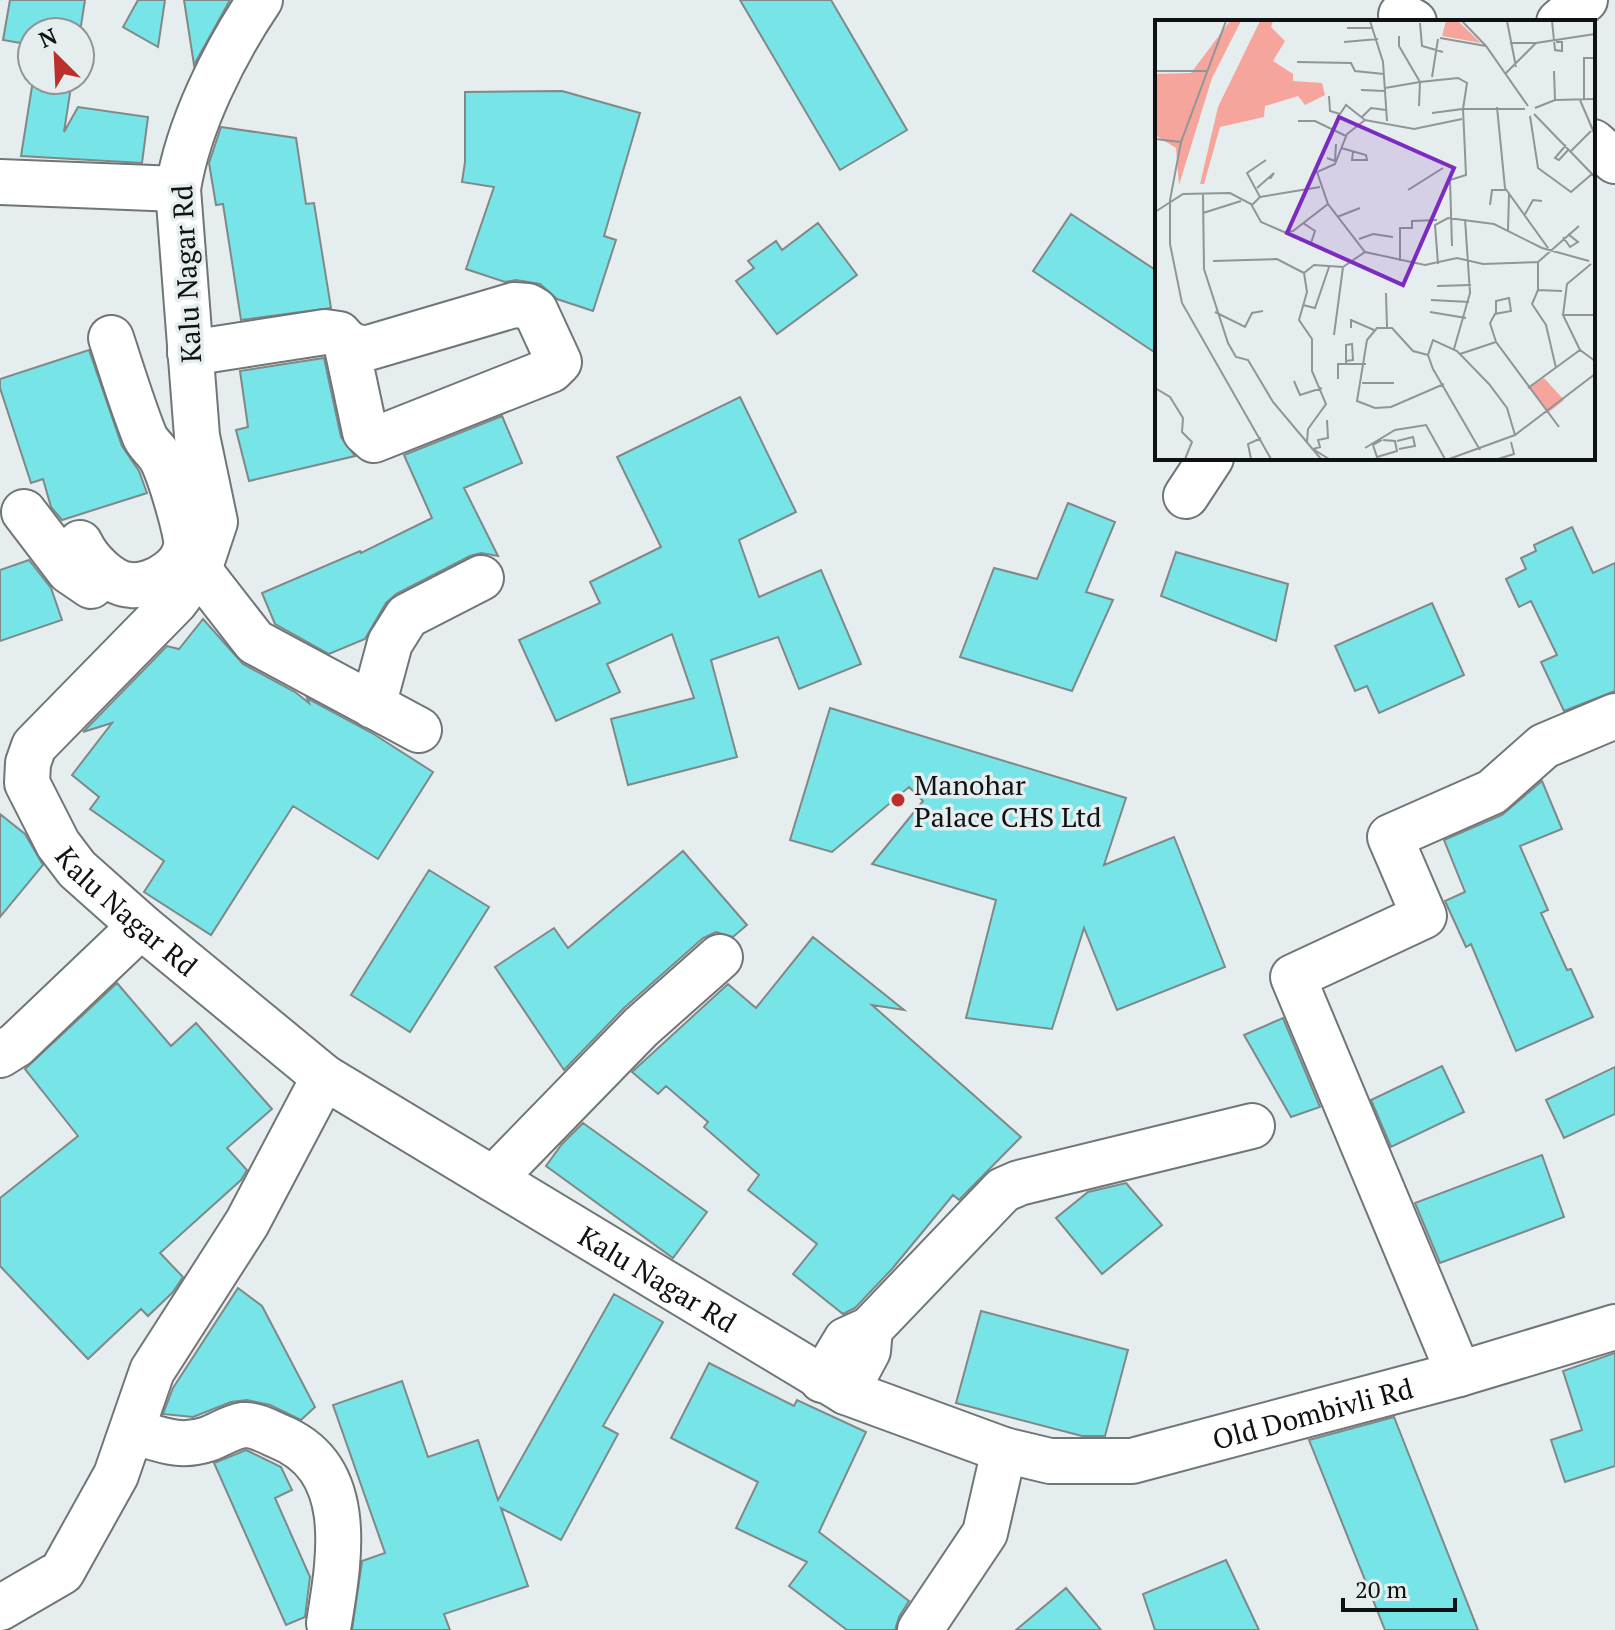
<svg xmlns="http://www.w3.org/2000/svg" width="1615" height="1630" font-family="'PT Serif',serif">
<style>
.building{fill:#77e4e8;stroke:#818888;stroke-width:2}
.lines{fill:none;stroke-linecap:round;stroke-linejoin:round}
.street-casing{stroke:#707677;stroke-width:48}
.secondary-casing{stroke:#707677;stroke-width:48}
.street{stroke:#fff;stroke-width:44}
.secondary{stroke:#fff;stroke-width:44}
.poi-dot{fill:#bd2f2b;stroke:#e6edee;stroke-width:3}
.labels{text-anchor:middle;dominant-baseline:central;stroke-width:7;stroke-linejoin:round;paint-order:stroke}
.street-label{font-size:28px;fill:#0f1212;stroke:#e6edee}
.poi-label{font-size:28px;fill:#0f1212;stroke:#e6edee;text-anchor:start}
.inset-road{fill:none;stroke:#909596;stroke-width:2}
.view{fill:#7b2cbf;fill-opacity:0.15;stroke:#7b2cbf;stroke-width:4}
.inset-edge{fill:none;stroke:#0f1212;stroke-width:4}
</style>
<rect width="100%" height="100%" fill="#e6edee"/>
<path class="building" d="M 10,0 L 85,0 L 80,32 L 32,32 L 32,45 L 3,40 Z
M 138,0 L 165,0 L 158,47 L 123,27 Z
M 184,0 L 230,0 L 194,65 Z
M 740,0 L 831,0 L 907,130 L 840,170 Z
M 33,80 L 72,80 L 64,132 L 78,107 L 148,117 L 142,163 L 21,156 Z
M 562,91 L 640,113 L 604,236 L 616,240 L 593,311 L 557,299 L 540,284 L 516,280 L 505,282 L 466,269 L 494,187 L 462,182 L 465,162 L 465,92 Z
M 221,127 L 296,138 L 306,204 L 314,203 L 331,308 L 241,320 L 223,204 L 216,205 L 209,163 Z
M 1071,214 L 1157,271 L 1157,354 L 1033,271 Z
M 818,223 L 857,275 L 777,334 L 736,281 L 754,268 L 748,261 L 776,241 L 782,250 Z
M 89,350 L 122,446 L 139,471 L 147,493 L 62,520 L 51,507 L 43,479 L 31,483 L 0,388 L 0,379 Z
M 324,358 L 341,437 L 355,456 L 249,481 L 236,430 L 248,427 L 240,371 Z
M 740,397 L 796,512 L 739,540 L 759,597 L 821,570 L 861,664 L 799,689 L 778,637 L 711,660 L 737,757 L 628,785 L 611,719 L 694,698 L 672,634 L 607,664 L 620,692 L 556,721 L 519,640 L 600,603 L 590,582 L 661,547 L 617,457 Z
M 502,416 L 522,463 L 464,488 L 498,556 L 481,553 L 470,556 L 396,594 L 386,603 L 365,639 L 329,654 L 275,624 L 262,593 L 360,551 L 361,553 L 432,518 L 404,455 Z
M 1068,503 L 1115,522 L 1086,592 L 1113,600 L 1072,691 L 960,657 L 994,568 L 1037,579 Z
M 1572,527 L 1593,573 L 1615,563 L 1615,691 L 1564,711 L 1541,662 L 1557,655 L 1531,601 L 1519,607 L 1506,579 L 1526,569 L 1521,558 L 1536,551 L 1534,545 Z
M 1176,552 L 1288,584 L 1276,641 L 1161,596 Z
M 29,560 L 51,588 L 62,620 L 0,641 L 0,570 Z
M 1432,603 L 1464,675 L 1379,713 L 1367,686 L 1355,691 L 1335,646 Z
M 203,619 L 243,664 L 295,692 L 309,703 L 307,698 L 372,733 L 433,772 L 378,859 L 293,806 L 211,935 L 144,892 L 164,861 L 90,809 L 99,797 L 72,775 L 112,723 L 83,732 L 167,646 L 179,649 Z
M 830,708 L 1126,798 L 1104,865 L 1174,837 L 1225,967 L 1117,1010 L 1084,928 L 1052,1029 L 966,1018 L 996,900 L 872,864 L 923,801 L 909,787 L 832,852 L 790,840 Z
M 1542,781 L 1562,829 L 1520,846 L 1548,910 L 1541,913 L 1567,970 L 1571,969 L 1593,1017 L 1516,1051 L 1471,944 L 1466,947 L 1445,901 L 1465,892 L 1444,840 L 1502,815 Z
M 0,814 L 25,834 L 43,865 L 0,917 Z
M 683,851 L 747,925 L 733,937 L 716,932 L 703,938 L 624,1008 L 564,1070 L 495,967 L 554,928 L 568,948 Z
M 429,870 L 489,907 L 410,1032 L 351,995 Z
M 813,937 L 904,1010 L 872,1005 L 1021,1137 L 959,1200 L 953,1195 L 892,1269 L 855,1308 L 843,1314 L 793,1274 L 817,1244 L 748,1190 L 759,1175 L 704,1127 L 708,1122 L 666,1086 L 658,1094 L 632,1072 L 728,984 L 756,1008 Z
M 117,983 L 171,1046 L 196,1023 L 272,1109 L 227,1148 L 247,1170 L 241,1180 L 160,1253 L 183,1277 L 173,1292 L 148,1316 L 141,1309 L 88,1359 L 0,1266 L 0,1198 L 78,1136 L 25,1069 Z
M 1283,1018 L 1320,1107 L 1291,1117 L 1244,1035 Z
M 1442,1066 L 1464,1112 L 1391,1147 L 1371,1100 Z
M 1615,1067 L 1615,1114 L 1564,1138 L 1546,1100 Z
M 583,1123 L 707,1212 L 673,1258 L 546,1166 L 562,1144 Z
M 1542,1155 L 1564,1217 L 1440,1263 L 1415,1203 Z
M 1126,1183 L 1162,1225 L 1102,1274 L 1056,1218 L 1088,1192 Z
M 238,1288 L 262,1306 L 315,1407 L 301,1420 L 270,1405 L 247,1400 L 231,1402 L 193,1417 L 163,1414 L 173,1388 Z
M 614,1294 L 663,1322 L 603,1426 L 618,1434 L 561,1540 L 501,1508 L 528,1586 L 444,1614 L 450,1630 L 352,1630 L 362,1561 L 385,1553 L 333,1405 L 402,1381 L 428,1457 L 478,1440 L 498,1500 Z
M 981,1311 L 1128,1350 L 1105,1436 L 1082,1436 L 956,1403 Z
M 1615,1353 L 1615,1466 L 1565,1482 L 1551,1440 L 1582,1430 L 1563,1371 Z
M 709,1363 L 794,1406 L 797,1400 L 866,1432 L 819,1532 L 909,1601 L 899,1617 L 895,1630 L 847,1630 L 789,1586 L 807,1562 L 736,1528 L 758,1482 L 671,1438 Z
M 1394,1417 L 1478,1630 L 1385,1630 L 1309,1440 Z
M 246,1450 L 281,1467 L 292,1490 L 275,1498 L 310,1577 L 305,1617 L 286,1625 L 214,1463 Z
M 1226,1560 L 1259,1630 L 1155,1630 L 1143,1594 Z
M 1066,1588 L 1101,1630 L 1016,1630 Z"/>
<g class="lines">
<g class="street-casing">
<path id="street" d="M 1401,15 L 1414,22
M 1559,22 L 1585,0
M 1593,142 L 1615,161
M 0,182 L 178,189
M 190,353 L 325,332 L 339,334 C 348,345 355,348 368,348 L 514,305 L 528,306 L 535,310 L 559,362 L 551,370 L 374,440 L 365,432 L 346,343
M 1186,496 L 1211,458
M 24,512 L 69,571 L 91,586
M 80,543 C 88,560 110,584 131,585 C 155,587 189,565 186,539 C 183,521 171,479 163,462 C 159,452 150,447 145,437 C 132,405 122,371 111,338
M 199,570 L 255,642 L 419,730
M 373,706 L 390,643 L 407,616 L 481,578
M 0,1055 L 16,1045 L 141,926
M 493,1179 L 641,1027 L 720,957
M 870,1329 L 1003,1190 L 1019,1183 L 1252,1126
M 1459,1374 L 1293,977 L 1424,916 L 1390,837 L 1492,792 L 1544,746 L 1615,716
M 822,1380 L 846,1340 L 870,1329 L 868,1351 L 846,1392
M 132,1431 C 160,1439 179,1449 208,1439 C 219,1435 231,1427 243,1425 C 254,1424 267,1431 278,1436 C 356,1467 340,1556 329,1623
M 0,1608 L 62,1572 L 116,1475 L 152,1371 L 247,1223 L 324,1077
M 920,1630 L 985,1533 L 1004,1450"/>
</g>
<g class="secondary-casing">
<g id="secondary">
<path id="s1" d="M 260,0 C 224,53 188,126 178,189 L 197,436 L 215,522 L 199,570 L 175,602 L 34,746 L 28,763 L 27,783 L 58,844 L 77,869 L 141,926 L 324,1077 L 846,1392 L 1004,1450 L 1050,1461 L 1132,1461 L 1459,1374 L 1615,1327"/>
</g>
</g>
<use href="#street" class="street"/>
<use href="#secondary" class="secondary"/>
</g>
<circle class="poi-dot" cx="898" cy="800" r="8"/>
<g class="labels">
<g class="street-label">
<text transform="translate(186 274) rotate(-93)">Kalu Nagar Rd</text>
<text stroke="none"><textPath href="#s1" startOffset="1038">Kalu Nagar Rd</textPath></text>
<text stroke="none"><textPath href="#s1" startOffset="1686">Kalu Nagar Rd</textPath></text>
<text stroke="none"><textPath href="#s1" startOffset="2390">Old Dombivli Rd</textPath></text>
</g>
<g class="poi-label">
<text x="914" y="784">Manohar<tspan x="914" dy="32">Palace CHS Ltd</tspan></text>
</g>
</g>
<g transform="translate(1155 20)">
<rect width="440" height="440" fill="#e6edee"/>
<path d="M 75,1 L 86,1 L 57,58 L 24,165 L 21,128 L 0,115 L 0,54 L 36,53 ZM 105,1 L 118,1 L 116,7 L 130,21 L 118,41 L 138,54 L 138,61 L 167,63 L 170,75 L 150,85 L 143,76 L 110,86 L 109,97 L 65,107 L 49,164 L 45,164 L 63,87 ZM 291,1 L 303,1 L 326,23 L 287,16 ZM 389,358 L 409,380 L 394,392 L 374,367 Z" fill="#f5a59b"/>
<path class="inset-road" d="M 71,1 L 26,122 L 15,180 L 15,224 L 27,283 L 116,439M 215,1 L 228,42 L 232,101M 307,1 L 331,26 L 373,86M 352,1 L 361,47M 397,1 L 400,30 L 407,31 L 407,22 L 401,22M 265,3 L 267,26 L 288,32M 192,8 L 218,8M 285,18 L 331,26M 189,22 L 223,19M 355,23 L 381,23M 142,42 L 196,43 L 200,51 L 229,54M 0,51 L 52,51M 399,51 L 400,80M 351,53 L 381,23 L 440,14M 277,57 L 283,19M 230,68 L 265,62 L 244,26 L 244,16M 206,70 L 230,71M 174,76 L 175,91 L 185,94 L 191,85 L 210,100M 425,80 L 440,115M 429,80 L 429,38 L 440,38M 264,86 L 265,62 L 303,58 L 312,63 L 308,89 L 370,89M 342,87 L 350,168 L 393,228M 380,88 L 400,80 L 440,79M 277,93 L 308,89 L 311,155 L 295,160 L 297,226M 379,94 L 440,157M 375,96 L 383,148 L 416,172 L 437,154M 207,97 L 216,88 L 231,90M 307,99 L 259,109 L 210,100 L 192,114 L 180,144 L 162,152 L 173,184 L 210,232 L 270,245 L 302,238 L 328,244 L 383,242 L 424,206M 143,101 L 160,101 L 191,116M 0,119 L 26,122M 411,125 L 400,138 L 404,140 L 414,129M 186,128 L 211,135 L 212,140 L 197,140 L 198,132M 416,131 L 436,111M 172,138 L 180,141 L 181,124M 102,168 L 119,153 L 115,159M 253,170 L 288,148M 48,174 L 49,249 L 73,323 L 81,337 L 93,340 L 118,382 L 166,439M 105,177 L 165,167M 97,185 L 105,177 L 92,153 L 111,140M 335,185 L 337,170 L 351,170M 0,192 L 28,174 L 75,173 L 96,184 L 106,202 L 129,212 L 138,211 L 173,184M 48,193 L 86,181M 369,196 L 378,180 L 387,181M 182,197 L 205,188M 148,203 L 160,211 L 156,223M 353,210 L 354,174M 408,217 L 415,227 L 423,222 L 413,214M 204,219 L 218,214 L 238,217M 58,241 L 122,239 L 149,253M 245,241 L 245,208 L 257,208 L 257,201 L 282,200M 383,242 L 383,270 L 377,284 L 391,305 L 401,348M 283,244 L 280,205 L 293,198 L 339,204 L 387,228 L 434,241M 282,266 L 316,265M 383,270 L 407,271M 231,273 L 232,307M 276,280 L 314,282M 148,285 L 160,288 L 174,247M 60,292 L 90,307 L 97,293 L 108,291M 275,292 L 311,298M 341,293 L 341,281 L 354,278 L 356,291 L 340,294 L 335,303 L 341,322M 408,295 L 412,264 L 436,244M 196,308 L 196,300 L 219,310M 179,315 L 188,247M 299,329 L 315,273 L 310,199M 425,330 L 408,295 L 440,295M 305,334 L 341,322 L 404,407M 273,335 L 258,331 L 237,308 L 222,308 L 212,320 L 202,381 L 220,388 L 236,387 L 289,364M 191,341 L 198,340 L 197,324 L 191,325 L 191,344M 183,359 L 183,344 L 211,344M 139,361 L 145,375 L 167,368M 207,363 L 239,363M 0,368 L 15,377 L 28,398 L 27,412 L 37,422 L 30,439M 373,368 L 425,330 L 440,341M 172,400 L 173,418 L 163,420 L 165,427 L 158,429 L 174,439M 227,420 L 218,425 L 222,437 L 242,431 L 240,421 L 228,420M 242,421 L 258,417 L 260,426 L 244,429M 152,422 L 153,409 L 171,384 L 157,351 L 157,319 L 144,300 L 152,272 L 149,253 L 159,245 L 188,247 L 210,232M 210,428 L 240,410 L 271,405 L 290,439M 325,430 L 278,349 L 273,335 L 278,320 L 302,331 L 334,364 L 352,388 L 360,415M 96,439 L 93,424 L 106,418M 294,439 L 360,415 L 440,354M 343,439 L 359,434 L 356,422"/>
<path class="view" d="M 184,97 L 299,148 L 248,265 L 132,213 Z"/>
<rect width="440" height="440" class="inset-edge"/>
</g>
<g transform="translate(56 56) rotate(336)"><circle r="38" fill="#e6edee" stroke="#909596" stroke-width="2"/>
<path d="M0-6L14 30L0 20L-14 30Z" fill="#bd2f2b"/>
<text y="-12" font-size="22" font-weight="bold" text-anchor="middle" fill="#0f1212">N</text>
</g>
<path d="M1343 1598v12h112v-12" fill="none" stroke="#0f1212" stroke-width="4"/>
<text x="1355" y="1598" font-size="24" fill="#0f1212" stroke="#e6edee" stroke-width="6" paint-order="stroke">20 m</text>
</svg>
